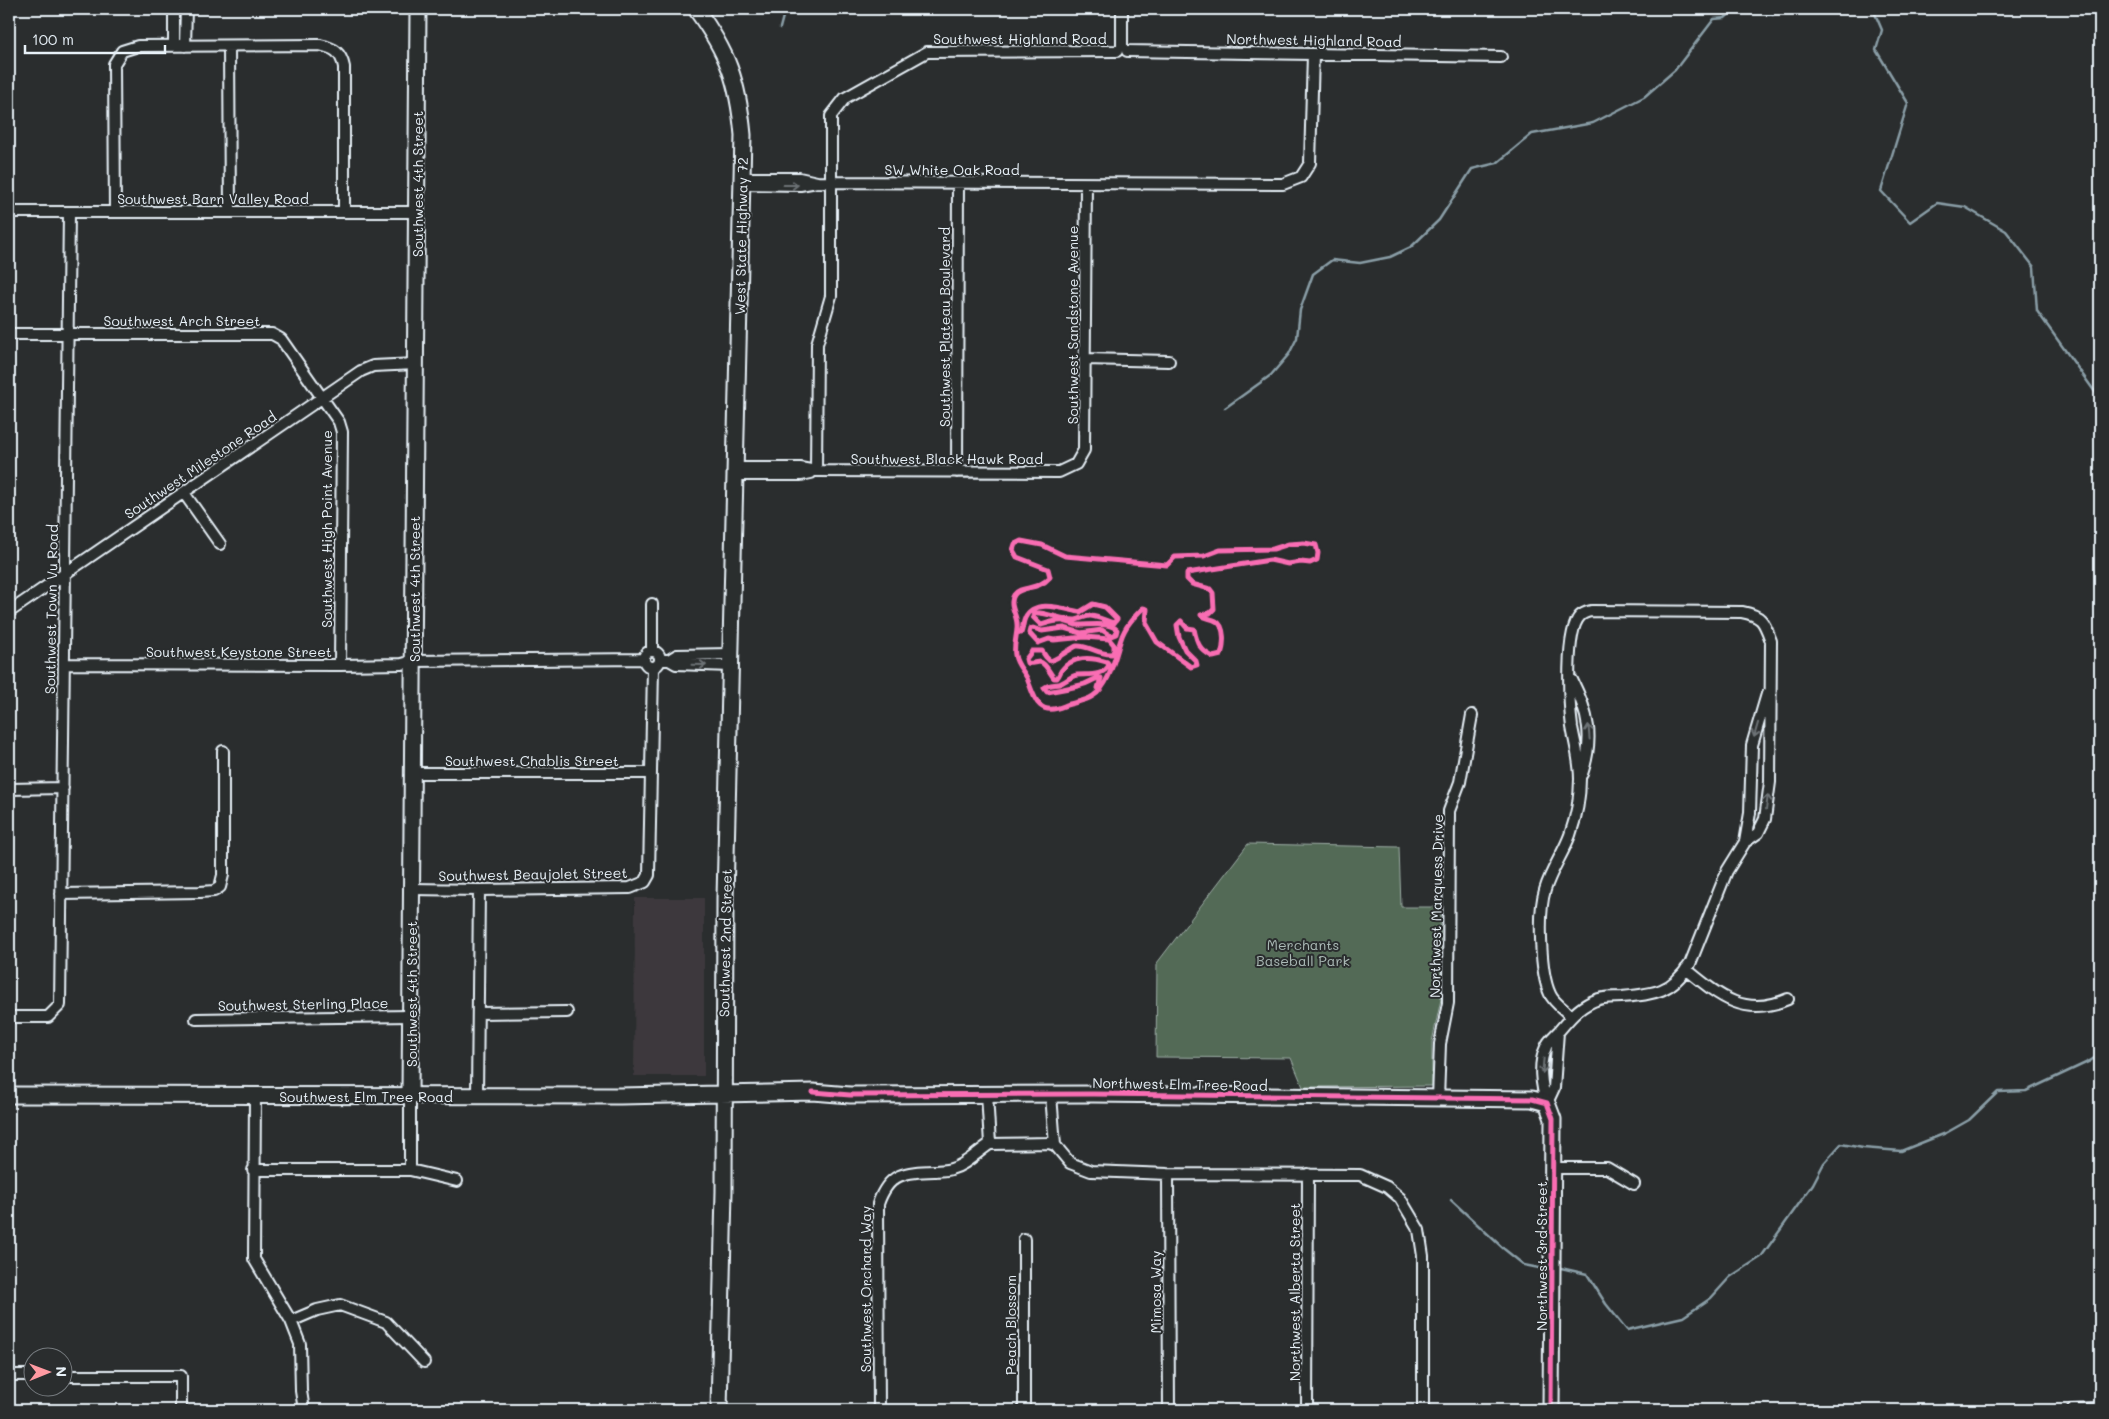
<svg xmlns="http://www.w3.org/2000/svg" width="2109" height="1419" font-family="Mali,sans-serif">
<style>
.built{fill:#3c393c}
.green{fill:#536a56;stroke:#9eaea7}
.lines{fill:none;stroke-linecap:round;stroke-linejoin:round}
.stream{stroke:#8a9ea7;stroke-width:2.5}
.street-casing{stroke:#e8f1f8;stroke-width:14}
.secondary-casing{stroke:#e8f1f8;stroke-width:19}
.street{stroke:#2a2d2e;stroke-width:10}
.secondary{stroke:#2a2d2e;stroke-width:15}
.cycleway-casing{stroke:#2a2d2e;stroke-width:8}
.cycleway{stroke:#f96db3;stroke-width:5}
.oneway{stroke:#6c7275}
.labels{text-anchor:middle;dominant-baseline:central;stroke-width:4;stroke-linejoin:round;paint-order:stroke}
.street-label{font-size:14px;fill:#e8f1f8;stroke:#2a2d2e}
.park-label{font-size:14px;fill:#acbbb7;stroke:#2a2d2e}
</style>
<rect width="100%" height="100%" fill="#2a2d2e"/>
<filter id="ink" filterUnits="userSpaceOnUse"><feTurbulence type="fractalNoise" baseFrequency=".02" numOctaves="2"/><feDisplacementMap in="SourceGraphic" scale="10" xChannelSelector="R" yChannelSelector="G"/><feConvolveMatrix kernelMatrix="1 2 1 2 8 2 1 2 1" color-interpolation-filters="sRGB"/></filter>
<g filter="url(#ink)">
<path class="built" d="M 635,898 L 704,898 L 704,1076 L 634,1076 Z"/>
<path class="green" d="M 1248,844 L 1399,847 L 1401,907 L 1440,907 L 1441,999 L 1432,1042 L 1432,1086 L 1303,1087 L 1291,1058 L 1156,1057 L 1157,963 Z"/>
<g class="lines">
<path class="stream" d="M 1749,9 L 1773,15 L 1776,9
M 1873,9 L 1882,30 L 1876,50 L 1908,103 L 1881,191 L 1910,222 L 1937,203 L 1965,207 L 2006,231 L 2034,267 L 2037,311 L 2100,399
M 780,28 L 785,9
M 1225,408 L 1271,375 L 1289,354 L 1297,338 L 1300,310 L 1313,274 L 1332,260 L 1360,263 L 1390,257 L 1411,247 L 1439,220 L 1472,169 L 1497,163 L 1532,134 L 1593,123 L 1644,97 L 1675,70 L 1714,19 L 1725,18 L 1735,9
M 1451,1200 L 1504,1249 L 1524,1265 L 1544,1269
M 1561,1268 L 1587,1274 L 1606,1304 L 1627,1330 L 1683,1317 L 1711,1298 L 1730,1277 L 1761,1257 L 1813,1184 L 1824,1163 L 1841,1144 L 1863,1148 L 1901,1151 L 1946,1133 L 1969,1120 L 1998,1092 L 2026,1091 L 2090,1061 L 2100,1054"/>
<g class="street-casing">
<path id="street" d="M 174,46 L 174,9
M 185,46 L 186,9
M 229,46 L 230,212
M 1122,46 L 1122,9
M 1127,51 L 1501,57
M 817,182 L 1283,184 L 1301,177 L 1310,163 L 1313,54
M 742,184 L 800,185 L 817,182 L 799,178 L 743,178
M 9,212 L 417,212
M 115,212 L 114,64 L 122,51 L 138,46 L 320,45 C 334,48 341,52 344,67 L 344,212
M 9,334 L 272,334 L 281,339 L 339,422 L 342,432 L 340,665
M 1085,359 L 1169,361
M 735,468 L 800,468 L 816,471 L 1059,472 L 1076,464 L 1084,450 L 1086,184
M 816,471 L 817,344 L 831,296 L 831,116 L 845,98 L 927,52 L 1117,51
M 957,472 L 958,183
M 735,475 L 801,475 L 811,473
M 184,493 L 220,544
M 9,612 L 361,371 L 373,366 L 416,364
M644 659a8 8 0 1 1 16 0a8 8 0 1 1-16 0Z
M 652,651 L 652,604
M 660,660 L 669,660 L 677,655 L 730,654
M 669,660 L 676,664 L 730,666
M 64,664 L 340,665 L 402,664 L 413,661 L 644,659
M 1572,680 C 1589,714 1594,738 1582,774
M 413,773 L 651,773
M 9,789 L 63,788
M 412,889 L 479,890 L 630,888 L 645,882 L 649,875 L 653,668
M 61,894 L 200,892 L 214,891 L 220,887 L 223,875 L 223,751
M 1686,969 C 1719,996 1744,1018 1788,999
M 478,1013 L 567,1012
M 1571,1016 C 1565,1010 1553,1002 1550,994 C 1540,973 1538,912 1545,890 C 1551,870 1563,854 1570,835 C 1576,818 1580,797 1580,779 C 1580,761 1575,744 1572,727 C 1569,704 1565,631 1580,616 C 1583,613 1587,612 1591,611 L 1742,612 C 1763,616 1764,622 1771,641 L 1770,782 L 1765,819 L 1758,833 L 1745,842
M 9,1017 L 48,1017 L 60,1005 L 69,212
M 196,1019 L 411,1016
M 987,1094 L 990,1144
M 1051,1095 L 1055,1145 L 1070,1163 L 1091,1171 L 1168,1174 L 1360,1175 L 1387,1187 L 1400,1198 L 1419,1230 L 1423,1256 L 1423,1410
M 255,1096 L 254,1259 L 291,1321 L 300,1344 L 301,1391 L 304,1410
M 410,1096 L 410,1170
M 477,1096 L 479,890
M 1438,1099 L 1440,1044 L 1448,1003 L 1449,811 L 1460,782 L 1472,715
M 1547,1103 C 1541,1086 1538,1064 1546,1047 C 1548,1041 1554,1036 1558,1032 C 1571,1017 1580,1005 1599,999 C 1606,997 1614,997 1622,997 C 1654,994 1671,993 1690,964 L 1727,871 L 1745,842 L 1750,813 L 1752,745 L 1767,694
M 1547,1103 L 1554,1088 L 1558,1032
M 990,1144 L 1049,1143 L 1055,1145
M 1553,1168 L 1607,1168 L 1634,1184
M 253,1170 L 410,1170 L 457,1181
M 1168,1174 L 1169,1410
M 1024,1239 L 1024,1410
M 291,1321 L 317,1310 L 340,1305 L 386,1322 L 424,1362
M 9,1375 L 32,1375
M 62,1376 L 181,1376 L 181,1410
M 879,1410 L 878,1204 C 889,1172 905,1172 936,1171 C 940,1170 946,1171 951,1169 C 966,1165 977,1152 990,1144
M 1307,1410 L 1308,1174
M 2072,1410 L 2100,1409"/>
</g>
<g class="secondary-casing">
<path id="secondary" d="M 696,9 C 728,53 738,81 743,135 L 725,899 L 724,1191 L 719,1410
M 9,1095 L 620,1096 L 813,1092 L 850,1095 L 1093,1094 L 1532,1099 L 1547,1103 L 1553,1119 L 1551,1410
M 410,1096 L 418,9"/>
</g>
<use href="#street" class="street"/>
<use href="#secondary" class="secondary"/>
<g class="cycleway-casing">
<path id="cycleway" d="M 1021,541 L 1042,545 L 1065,556 L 1167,565 L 1175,557 L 1204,556 L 1220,550 L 1273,549 L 1289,544 L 1304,543 L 1316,545 L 1318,553 L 1317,560 L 1310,563 L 1301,562 L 1288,564 L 1270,560 L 1187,573 L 1187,579 L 1192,584 L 1210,589 L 1213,593 L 1214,609 L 1210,613 L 1201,615 C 1206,619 1211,618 1216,621 C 1226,626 1224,646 1221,655 L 1213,657 C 1200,650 1197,644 1194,629 L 1187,628 L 1181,621 L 1177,625 L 1179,637 L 1185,650 L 1196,661 L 1197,665 L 1191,667 L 1157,642 L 1146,623 L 1147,609 L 1143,608 C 1134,617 1125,626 1121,639 C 1115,656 1110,685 1093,696 C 1084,702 1074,702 1064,706 C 1038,717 1035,699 1027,678 C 1023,670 1016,664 1015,655 C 1013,644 1018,634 1017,624 C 1017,615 1008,604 1014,595 C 1021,585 1038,591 1050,577 L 1048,569 L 1017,557 L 1013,550 L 1015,544 Z
M 1021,633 C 1023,628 1023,622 1025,618 C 1034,598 1064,609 1080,612 L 1093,604 L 1105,607 L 1117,619 L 1114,623 C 1106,621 1099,617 1091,616 C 1086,615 1082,619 1076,620 C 1064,621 1043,611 1034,613 L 1033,617 L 1041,625 C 1048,623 1056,620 1064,621 C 1068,622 1072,624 1076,625 C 1086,626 1109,621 1117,630 L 1116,634 L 1111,636 L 1102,630 L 1081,633 L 1064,628 L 1042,631 L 1033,628 L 1030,629 L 1029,633 L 1038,643 L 1049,639 L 1054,640 L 1085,637 L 1109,639 L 1114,645 L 1114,650 L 1112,654 C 1099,655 1088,645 1077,646 C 1072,647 1058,659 1050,661 L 1046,657 L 1042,651 L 1032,651 L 1026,659 L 1027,663 C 1032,664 1035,662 1040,662 C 1046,663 1050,674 1054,678 L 1057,678 C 1059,676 1060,673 1061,671 C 1073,655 1091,657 1107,662 L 1109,665 C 1103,677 1088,674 1077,675 C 1071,676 1065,682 1059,684 C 1053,685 1049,684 1044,688 L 1047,692 C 1058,690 1070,688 1081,685 C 1088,684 1093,678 1101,678 L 1098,688
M 813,1092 L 850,1095 L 1093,1094 L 1532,1099 L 1547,1103 L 1553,1119 L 1551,1410"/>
</g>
<use href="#cycleway" class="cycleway"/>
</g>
<defs><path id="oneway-shaft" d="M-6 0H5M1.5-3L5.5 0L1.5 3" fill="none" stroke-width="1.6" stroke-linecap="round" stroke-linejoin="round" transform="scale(1.25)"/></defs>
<g class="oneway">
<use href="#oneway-shaft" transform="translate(791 185)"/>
<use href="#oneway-shaft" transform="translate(699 665) rotate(1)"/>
<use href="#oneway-shaft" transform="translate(1756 730) rotate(106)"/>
<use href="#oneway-shaft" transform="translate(1589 732) rotate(-95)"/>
<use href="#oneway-shaft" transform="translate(1767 802) rotate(-83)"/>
<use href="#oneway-shaft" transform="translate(1543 1066) rotate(95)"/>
</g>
</g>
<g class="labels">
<g class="street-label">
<text x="1020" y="38">Southwest Highland Road</text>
<text transform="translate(1314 40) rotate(1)">Northwest Highland Road</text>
<text x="952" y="169">SW White Oak Road</text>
<text transform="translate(417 184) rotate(-90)">Southwest 4th Street</text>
<text x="213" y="198">Southwest Barn Valley Road</text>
<text transform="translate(741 236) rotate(-89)">West State Highway 72</text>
<text x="182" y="320">Southwest Arch Street</text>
<text transform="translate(1072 325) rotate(-90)">Southwest Sandstone Avenue</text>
<text transform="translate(944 327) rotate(-90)">Southwest Plateau Boulevard</text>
<text x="947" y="458">Southwest Black Hawk Road</text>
<text transform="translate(200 465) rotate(-34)">Southwest Milestone Road</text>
<text transform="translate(326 529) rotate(-90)">Southwest High Point Avenue</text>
<text transform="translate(414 589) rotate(-90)">Southwest 4th Street</text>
<text transform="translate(51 609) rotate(-89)">Southwest Town Vu Road</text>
<text x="239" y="651">Southwest Keystone Street</text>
<text x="532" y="760">Southwest Chablis Street</text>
<text transform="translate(533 874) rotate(-1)">Southwest Beaujolet Street</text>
<text transform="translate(1436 906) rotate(-89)">Northwest Marquess Drive</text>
<text transform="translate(725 943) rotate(-89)">Southwest 2nd Street</text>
<text transform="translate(411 994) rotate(-90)">Southwest 4th Street</text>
<text transform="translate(303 1004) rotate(-1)">Southwest Sterling Place</text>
<text transform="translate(1180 1084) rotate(1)">Northwest Elm Tree Road</text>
<text x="366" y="1096">Southwest Elm Tree Road</text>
<text transform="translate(1541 1256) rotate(-90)">Northwest 3rd Street</text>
<text transform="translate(865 1289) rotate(-90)">Southwest Orchard Way</text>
<text transform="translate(1155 1292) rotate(-90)">Mimosa Way</text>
<text transform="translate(1294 1292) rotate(-90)">Northwest Alberta Street</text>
<text transform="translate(1010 1325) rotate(-90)">Peach Blossom</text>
</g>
<g class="park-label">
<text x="1303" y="944">Merchants<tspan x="1303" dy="16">Baseball Park</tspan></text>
</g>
</g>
<rect width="2109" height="1419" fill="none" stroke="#2a2d2e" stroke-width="30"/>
<rect x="15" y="15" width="2079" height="1389" fill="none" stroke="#e8f1f8" stroke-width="2" filter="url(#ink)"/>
<g transform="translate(48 1372) rotate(89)"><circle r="24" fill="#2a2d2e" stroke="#767b7f"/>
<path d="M0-4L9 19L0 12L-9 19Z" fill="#ff9aa2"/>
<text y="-8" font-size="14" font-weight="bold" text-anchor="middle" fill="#e8f1f8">N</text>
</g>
<path d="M25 45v8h140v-8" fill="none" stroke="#e8f1f8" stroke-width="2.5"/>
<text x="32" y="45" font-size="15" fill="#e8f1f8" stroke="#2a2d2e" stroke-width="4" paint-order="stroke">100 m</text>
</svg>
